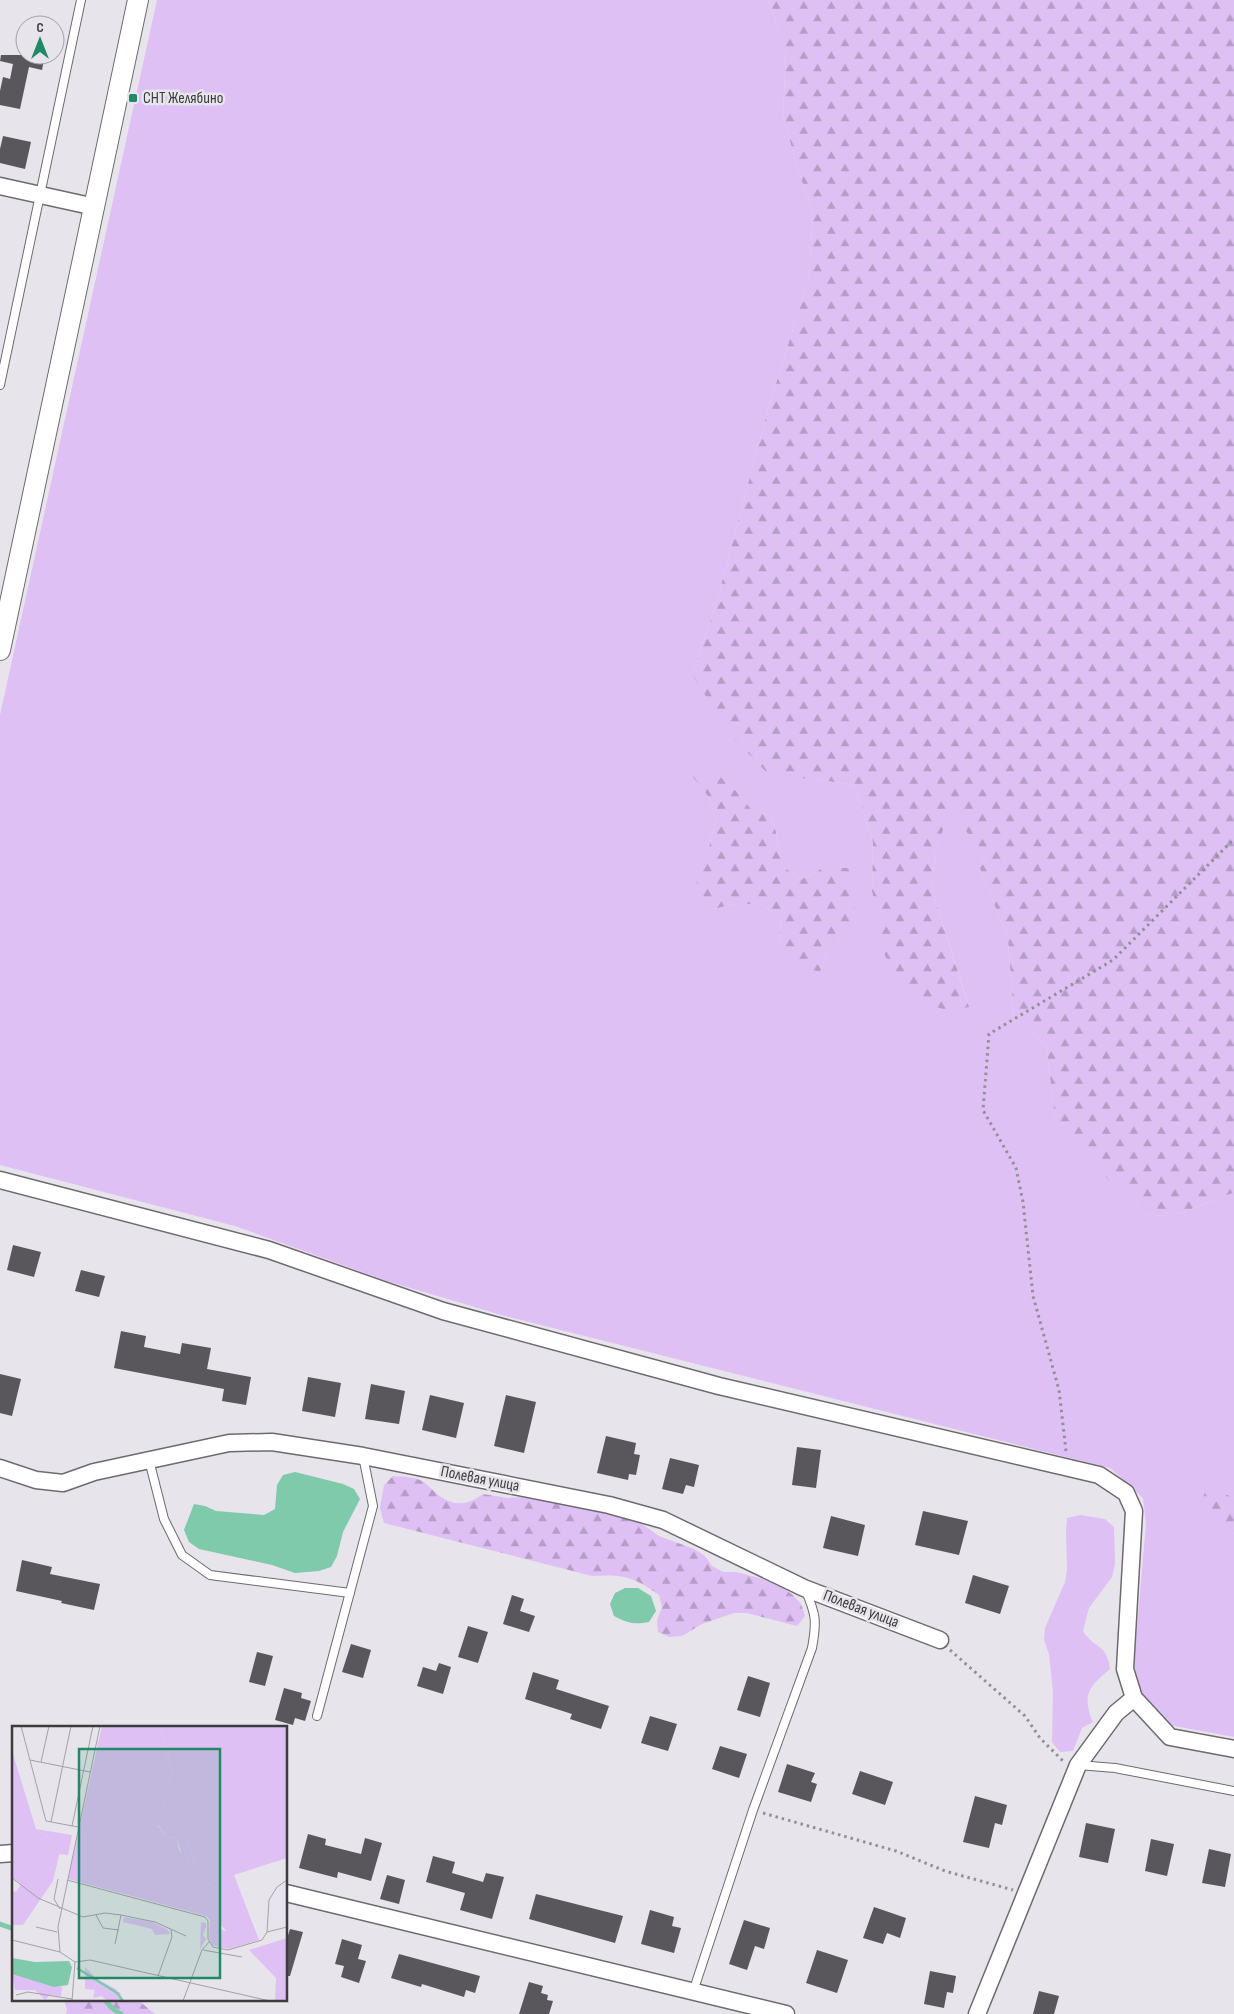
<svg xmlns="http://www.w3.org/2000/svg" width="1234" height="2014" font-family="'Sofia Sans Condensed',sans-serif">
<style>
.grass{fill:#dec0f4;fill-rule:evenodd}
.forest{fill:url(#forest-firs)}
.water{fill:#7ecaaa}
.lines{fill:none;stroke-linecap:round;stroke-linejoin:round}
.stream{stroke:#7ecaaa;stroke-width:5}
.building{fill:#59565c}
.service-casing{stroke:#6e6a70;stroke-width:10}
.minor-casing{stroke:#6e6a70;stroke-width:19}
.tertiary-casing{stroke:#6e6a70;stroke-width:22}
.path{stroke:#939095;stroke-width:3;stroke-dasharray:2.5 4;stroke-linecap:butt}
.service{stroke:#fff;stroke-width:8}
.minor{stroke:#fff;stroke-width:16}
.tertiary{stroke:#fff;stroke-width:20}
.poi-dot{fill:#208a67;stroke:#e8e4eb;stroke-width:2}
.labels{text-anchor:middle;dominant-baseline:central;stroke-width:5;stroke-linejoin:round;paint-order:stroke}
.poi-label{font-size:16px;fill:#3d3b3e;stroke:#e8e4eb;text-anchor:start}
.street-label{font-size:16px;fill:#3d3b3e;stroke:#e8e4eb}
.inset-river{fill:none;stroke:#7ecaaa;stroke-width:2.5}
.inset-road{fill:none;stroke:#a4a0a6;stroke-width:1}
.view{fill:#208a67;fill-opacity:0.15;stroke:#208a67;stroke-width:2.5}
.inset-edge{fill:none;stroke:#3d3b3e;stroke-width:2.5}
</style>
<defs>
<pattern id="forest-firs" width="22" height="20" patternUnits="userSpaceOnUse" patternTransform="scale(1.25)"><rect width="22" height="20" fill="#dec0f4"/><path d="M5 1l3.5 6h-7zM16 11l3.5 6h-7z" fill="#b59dc7"/></pattern>
</defs>
<rect width="100%" height="100%" fill="#e8e4eb"/>
<path class="grass" d="M 157,0 L 768,0 L 786,49 L 783,115 L 797,167 L 813,213 L 809,278 L 768,409 L 716,604 L 692,674 L 813,779 L 855,785 L 873,842 L 872,890 L 969,1006 L 932,889 L 935,853 L 951,806 L 985,861 L 980,868 L 1008,939 L 1014,1018 L 1046,1045 L 1055,1117 L 1134,1187 L 1139,1211 C 1174,1226 1201,1201 1234,1193 L 1234,1498 L 1231,1497 L 1215,1520 L 1234,1534 L 1234,1737 L 1169,1725 L 1141,1696 L 1134,1663 L 1146,1523 L 1143,1498 L 1110,1468 L 505,1316 L 387,1281 L 235,1226 L 0,1165 L 0,715 ZM 736,791 L 751,809 L 773,817 L 782,865 L 800,880 L 823,868 L 844,935 L 826,956 L 820,972 L 779,944 L 781,918 L 761,904 L 736,904 L 713,909 L 695,865 L 709,847 L 716,819 L 708,796 Z
M 1080,1515 L 1105,1519 L 1114,1527 L 1115,1564 L 1112,1577 L 1089,1608 L 1083,1631 C 1095,1650 1107,1643 1110,1669 C 1098,1680 1085,1688 1088,1706 C 1089,1712 1090,1717 1093,1722 L 1082,1728 L 1073,1751 L 1060,1752 L 1052,1742 L 1053,1691 L 1049,1654 L 1044,1640 L 1045,1628 L 1065,1582 L 1067,1569 L 1066,1532 L 1067,1518 Z"/>
<path class="forest" d="M 768,0 L 1234,0 L 1234,1193 C 1201,1201 1174,1226 1139,1211 L 1134,1188 L 1116,1189 L 1055,1117 L 1046,1045 L 1014,1018 L 1008,939 L 980,868 L 985,861 L 951,807 L 935,853 L 932,889 L 969,1007 L 949,1011 L 915,1000 L 885,956 L 872,890 L 873,842 L 855,785 L 813,779 L 770,776 L 728,732 L 692,674 L 716,604 L 768,409 L 809,278 L 813,213 L 797,167 L 783,115 L 786,49 Z
M 718,775 L 736,791 L 751,809 L 773,817 L 782,865 L 800,880 L 823,868 L 849,868 L 855,892 L 855,915 L 844,935 L 826,956 L 820,972 L 793,964 L 779,944 L 781,918 L 761,904 L 736,904 L 713,909 L 698,889 L 694,865 L 709,847 L 716,819 L 708,796 L 692,776 Z
M 393,1476 C 400,1477 410,1476 417,1479 C 425,1481 430,1488 436,1493 C 452,1507 467,1506 483,1494 L 508,1498 L 533,1496 L 638,1521 L 659,1536 L 694,1549 L 705,1556 L 712,1566 L 723,1572 L 736,1572 L 760,1578 L 783,1588 L 793,1595 L 801,1604 L 805,1616 L 797,1626 L 747,1613 L 734,1613 L 702,1624 L 682,1636 L 669,1637 L 658,1632 L 657,1620 L 662,1607 L 659,1595 C 633,1576 623,1574 592,1576 L 384,1523 L 380,1508 L 384,1485 Z
M 1207,1486 L 1234,1498 L 1234,1534 C 1219,1525 1208,1515 1203,1498 Z
M 64,2000 L 138,2000 L 155,2014 L 66,2014 L 67,2010 Z"/>
<path class="water" d="M 295,1472 L 343,1484 L 354,1489 L 360,1499 L 343,1532 L 337,1556 L 331,1567 L 319,1571 L 295,1573 L 272,1565 L 199,1549 L 189,1542 L 184,1530 L 194,1504 L 205,1506 L 216,1511 L 264,1515 L 275,1509 L 277,1485 L 283,1475 Z
M 625,1588 L 638,1588 L 651,1596 L 656,1611 L 649,1622 C 635,1625 627,1623 614,1616 L 610,1604 L 615,1593 Z"/>
<g class="lines">
<path class="stream" d="M 0,1924 L 14,1929
M 105,2000 L 112,2008 L 121,2014"/>
</g>
<path class="building" d="M 1,55 L 45,55 L 42,70 L 29,67 L 20,109 L 0,105 L 0,91 L 3,77 L 10,79 L 13,64 L 0,61 Z
M 3,136 L 31,142 L 25,169 L 0,163 L 0,149 Z
M 13,1245 L 41,1252 L 34,1277 L 7,1270 Z
M 81,1270 L 105,1276 L 99,1297 L 75,1291 Z
M 121,1331 L 146,1336 L 144,1347 L 180,1354 L 182,1343 L 211,1348 L 207,1369 L 251,1377 L 246,1405 L 222,1401 L 224,1389 L 114,1368 Z
M 0,1374 L 21,1379 L 12,1416 L 0,1413 Z
M 308,1377 L 341,1383 L 335,1417 L 302,1411 Z
M 371,1384 L 405,1391 L 399,1424 L 365,1419 Z
M 430,1395 L 464,1403 L 456,1438 L 422,1430 Z
M 506,1395 L 536,1402 L 524,1453 L 494,1446 Z
M 606,1436 L 636,1443 L 634,1454 L 640,1455 L 636,1475 L 629,1474 L 628,1480 L 597,1473 Z
M 797,1447 L 821,1450 L 816,1488 L 792,1485 Z
M 670,1458 L 699,1465 L 694,1487 L 686,1485 L 683,1494 L 662,1489 Z
M 923,1511 L 968,1521 L 959,1555 L 915,1545 Z
M 831,1516 L 865,1525 L 858,1556 L 823,1548 Z
M 22,1560 L 52,1567 L 50,1574 L 100,1584 L 94,1610 L 61,1603 L 62,1601 L 16,1591 Z
M 973,1575 L 1009,1586 L 1000,1614 L 965,1603 Z
M 512,1595 L 524,1599 L 520,1611 L 535,1616 L 529,1632 L 503,1624 Z
M 468,1626 L 488,1632 L 478,1663 L 458,1657 Z
M 351,1644 L 371,1650 L 363,1678 L 342,1672 Z
M 257,1652 L 273,1656 L 265,1686 L 249,1682 Z
M 439,1663 L 451,1667 L 443,1694 L 417,1686 L 423,1667 L 436,1671 Z
M 533,1672 L 559,1680 L 556,1689 L 609,1706 L 601,1729 L 570,1719 L 572,1714 L 525,1699 Z
M 748,1676 L 770,1683 L 760,1717 L 737,1710 Z
M 284,1688 L 302,1693 L 301,1698 L 311,1701 L 305,1721 L 295,1718 L 293,1725 L 275,1720 Z
M 650,1716 L 677,1724 L 668,1751 L 641,1743 Z
M 720,1746 L 747,1754 L 739,1778 L 712,1769 Z
M 787,1764 L 815,1773 L 811,1782 L 817,1784 L 811,1802 L 778,1792 Z
M 860,1771 L 893,1782 L 885,1805 L 852,1794 Z
M 975,1796 L 1007,1805 L 1002,1825 L 995,1823 L 989,1848 L 963,1842 Z
M 1086,1823 L 1115,1829 L 1108,1863 L 1079,1857 Z
M 308,1834 L 326,1839 L 325,1845 L 361,1854 L 365,1838 L 382,1843 L 371,1881 L 338,1872 L 337,1878 L 299,1868 Z
M 1151,1839 L 1174,1844 L 1167,1876 L 1145,1871 Z
M 1209,1849 L 1231,1854 L 1225,1887 L 1202,1883 Z
M 433,1856 L 455,1862 L 452,1873 L 483,1882 L 486,1873 L 504,1877 L 492,1919 L 460,1910 L 465,1893 L 426,1882 Z
M 387,1875 L 405,1880 L 399,1904 L 380,1899 Z
M 536,1894 L 623,1916 L 615,1943 L 529,1919 Z
M 874,1907 L 906,1918 L 900,1938 L 887,1933 L 883,1944 L 863,1938 Z
M 650,1910 L 674,1917 L 672,1926 L 681,1928 L 674,1953 L 641,1944 Z
M 744,1920 L 770,1928 L 764,1949 L 755,1946 L 747,1970 L 729,1964 Z
M 290,1929 L 303,1932 L 290,1976 L 286,1976 L 286,1942 Z
M 342,1939 L 362,1945 L 358,1959 L 366,1961 L 359,1983 L 341,1977 L 344,1966 L 335,1964 Z
M 817,1950 L 848,1960 L 837,1993 L 806,1983 Z
M 399,1954 L 480,1976 L 475,1993 L 466,1990 L 464,1997 L 422,1984 L 421,1987 L 391,1978 Z
M 930,1971 L 956,1976 L 953,1993 L 947,1992 L 944,2008 L 924,2004 Z
M 529,1982 L 543,1986 L 541,1993 L 548,1995 L 547,2000 L 553,2001 L 549,2014 L 519,2014 Z
M 1039,1991 L 1059,1996 L 1054,2014 L 1033,2014 Z"/>
<g class="lines">
<g class="service-casing">
<path id="service" d="M 0,385 L 81,0
M 149,1460 L 164,1519 L 182,1555 L 210,1575 L 350,1593
M 317,1716 L 373,1506 L 363,1456
M 1078,1765 L 1115,1768 L 1234,1791
M 693,1992 L 753,1810 L 812,1648 C 817,1621 816,1614 805,1589"/>
</g>
<g class="minor-casing">
<path id="minor" d="M 0,186 L 95,207
M 0,1180 L 269,1250 L 443,1311 L 719,1386 L 1099,1475 L 1126,1493 L 1134,1511 L 1125,1669 L 1134,1698 L 1170,1737 L 1234,1749
M 0,1468 L 36,1480 L 63,1483 L 94,1472 L 229,1443 L 272,1442 L 363,1456 L 609,1505 L 663,1520 L 804,1588 L 940,1640
M 0,1854 L 14,1853
M 286,1893 L 786,2014
M 977,2014 L 1078,1765 L 1116,1713 L 1134,1698"/>
</g>
<g class="tertiary-casing">
<path id="tertiary" d="M 0,650 L 138,0"/>
</g>
<path class="path" d="M 1066,1451 L 1059,1390 L 1033,1296 L 1023,1202 L 1016,1168 L 983,1110 L 989,1034 L 1113,960 L 1234,839
M 950,1650 L 1025,1716 L 1040,1738 L 1064,1762
M 763,1813 L 896,1851 L 945,1871 L 1013,1890"/>
<use href="#service" class="service"/>
<use href="#minor" class="minor"/>
<use href="#tertiary" class="tertiary"/>
</g>
<rect class="poi-dot" x="128" y="93" width="10" height="10" rx="2.5"/>
<g class="labels">
<g class="poi-label">
<text x="143" y="98">СНТ Желябино</text>
</g>
<g class="street-label">
<text transform="translate(480 1479) rotate(11)">Полевая улица</text>
<text transform="translate(861 1609) rotate(21)">Полевая улица</text>
</g>
</g>
<g transform="translate(12 1726)">
<rect width="275" height="275" fill="#e8e4eb"/>
<path d="M 90,0 L 149,0 L 160,47 L 146,100 L 155,111 L 165,112 L 167,124 L 178,137 L 173,124 L 176,115 L 188,150 L 201,161 L 214,157 L 222,149 L 247,214 L 217,223 L 200,219 L 197,212 L 198,194 L 194,190 L 56,153 ZM 216,189 L 225,193 L 220,206 L 210,204 L 205,192 L 210,193 ZM 24,103 L 60,109 L 56,129 L 47,128 L 37,112 ZM 189,196 L 194,197 L 194,201 L 191,209 L 194,213 L 188,223 ZM 84,257 L 101,266 L 108,266 L 110,275 L 95,275 L 90,270 L 81,272 Z" fill="#dec0f4" fill-rule="evenodd"/>
<path d="M 149,0 L 275,0 L 275,132 L 222,149 L 214,157 L 201,161 L 188,150 L 176,115 L 173,124 L 178,137 L 172,137 L 165,112 L 155,111 L 146,99 L 160,47 ZM 0,25 L 24,103 L 37,112 L 48,125 L 41,155 L 11,199 L 0,199 L 0,165 L 4,166 L 9,158 L 0,151 ZM 146,111 L 155,116 L 158,123 L 164,122 L 161,133 L 154,126 L 147,124 ZM 219,188 L 225,193 L 225,202 L 217,208 L 204,193 ZM 112,191 L 140,196 L 156,204 L 158,208 L 143,209 L 140,203 L 111,196 ZM 275,212 L 275,275 L 263,275 L 264,252 L 237,224 ZM 73,241 L 85,253 L 106,264 L 101,266 L 84,257 L 83,264 L 73,263 ZM 0,248 L 50,261 L 49,270 L 38,269 L 33,274 L 23,264 L 3,264 Z" fill="#dec0f4"/>
<path d="M 0,232 L 23,236 L 57,235 L 60,241 L 56,259 L 42,261 L 0,248 Z" fill="#7ecaaa"/>
<path class="inset-river" d="M 65,242 L 105,267 L 111,275"/>
<path class="inset-road" d="M 9,0 L 34,95 L 66,101M 18,34 L 78,46M 29,36 L 37,0M 39,96 L 59,0M 60,100 L 81,0M 0,152 L 26,172 L 71,191 L 93,187 L 109,189 L 143,196 L 174,210M 46,153 L 42,173 L 48,183M 55,154 L 193,191 L 196,195 L 196,213 L 201,221 L 216,224 L 250,214 L 255,206 L 275,201M 84,189 L 91,202 L 107,204M 24,201 L 45,206M 255,206 L 257,174 L 265,161 L 275,154M 0,214 L 48,226M 103,218 L 109,189M 191,224 L 230,231M 63,236 L 48,226 L 46,201 L 88,0M 63,236 L 78,234 L 258,275M 146,250 L 160,211 L 159,204M 4,269 L 16,266 L 60,273M 60,275 L 63,236M 171,275 L 190,224 L 197,216"/>
<path class="view" d="M 67,23 L 208,23 L 208,252 L 67,252 Z"/>
<rect width="275" height="275" class="inset-edge"/>
</g>
<g transform="translate(40 40)"><circle r="24" fill="#e8e4eb" stroke="#a4a0a6"/>
<path d="M0-4L9 19L0 12L-9 19Z" fill="#208a67"/>
<text y="-8" font-size="14" font-weight="bold" text-anchor="middle" fill="#3d3b3e">С</text>
</g>
</svg>
